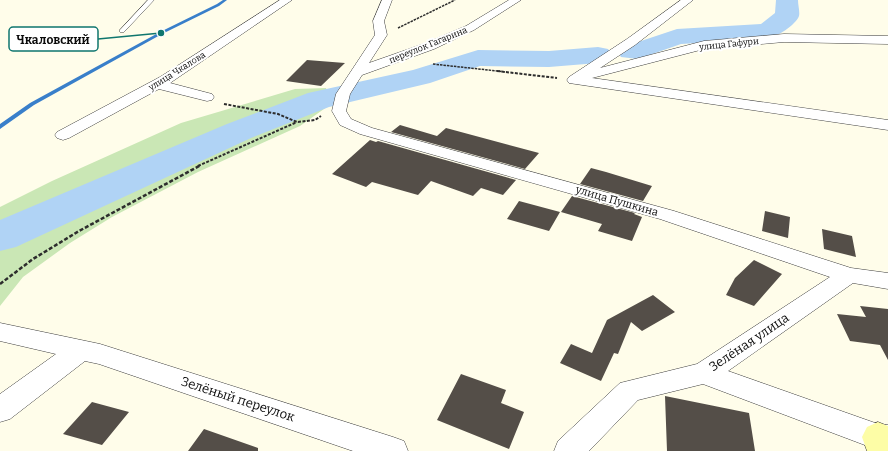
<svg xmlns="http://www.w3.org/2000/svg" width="888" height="451" font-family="Bitter,serif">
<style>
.green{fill:#cae7b5}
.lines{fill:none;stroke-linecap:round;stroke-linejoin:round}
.stream{fill:#397fca;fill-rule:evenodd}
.river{fill:#b0d3f5;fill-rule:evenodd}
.building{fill:#544e48}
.lane-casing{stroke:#3e3e3e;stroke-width:1}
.street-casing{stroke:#3e3e3e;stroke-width:1}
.secondary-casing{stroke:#2d2d2d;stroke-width:1}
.path-far2{stroke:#2d2d2d;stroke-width:1.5;stroke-dasharray:2.5 1;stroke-linecap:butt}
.path-far1{stroke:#2d2d2d;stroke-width:2;stroke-dasharray:3 1.5;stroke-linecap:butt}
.path{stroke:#2d2d2d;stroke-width:2.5;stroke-dasharray:4 2;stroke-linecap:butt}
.lane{fill:#fff;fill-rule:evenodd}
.street{fill:#fff;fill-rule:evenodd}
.secondary{fill:#fdfda6;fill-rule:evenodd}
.labels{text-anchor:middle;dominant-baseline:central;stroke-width:4;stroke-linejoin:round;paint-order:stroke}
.far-street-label{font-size:9px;fill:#0b0b0b;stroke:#fff}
.street-label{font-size:11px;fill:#0b0b0b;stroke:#fff}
.near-street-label{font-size:13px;fill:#0b0b0b;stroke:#fff}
.leader{fill:none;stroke:#0f766e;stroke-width:1.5}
.callout-dot{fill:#0f766e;stroke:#fff;stroke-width:1.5}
.callout{fill:#fff;stroke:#0f766e;stroke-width:1.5}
.callout-label{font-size:12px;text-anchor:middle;font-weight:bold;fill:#0b0b0b}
</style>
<rect width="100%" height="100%" fill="#fffdea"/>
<path class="green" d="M 326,88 L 331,104 L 300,126 L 198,172 L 112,217 L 70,243 L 23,277 L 0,306 L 0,207 L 52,181 L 181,123 L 295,89 Z"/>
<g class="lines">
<path class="stream" d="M 223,0 L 227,0 L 219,6 L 162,34 L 34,105 L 0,129 L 0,124 L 30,103 L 160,32 L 217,4 Z"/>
<path class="river" d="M 776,0 L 798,0 C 798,5 800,12 799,16 C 796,25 776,37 768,39 L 681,44 L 638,59 L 621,57 L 617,51 L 621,45 L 635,43 L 677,29 L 761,24 L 775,13 Z
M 598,47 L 608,49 L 612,55 L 608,61 L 598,63 L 549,67 L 480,66 L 430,83 L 329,107 L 251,138 L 16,247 L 0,251 L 0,220 L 227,124 L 308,93 L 413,70 L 478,50 L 549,51 Z"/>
</g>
<path class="building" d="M 307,60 L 345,63 L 321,86 L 286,81 Z
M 400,125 L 437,136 L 446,128 L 539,153 L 525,169 L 391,132 Z
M 370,140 L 376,142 L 378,141 L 516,180 L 503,195 L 481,188 L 473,196 L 431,181 L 418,195 L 372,182 L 366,187 L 332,174 Z
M 591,168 L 606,172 L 652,186 L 643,201 L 580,184 Z
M 572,196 L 635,213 L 634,214 L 642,217 L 632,241 L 598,231 L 602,224 L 561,212 Z
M 519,201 L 560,212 L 549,231 L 507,219 Z
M 765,211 L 790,217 L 788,238 L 762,231 Z
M 822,229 L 852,236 L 856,257 L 824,249 Z
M 754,260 L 782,274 L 754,306 L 726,295 L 735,278 Z
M 653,295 L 675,312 L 642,331 L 631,322 L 618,354 L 614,353 L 601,381 L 560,363 L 571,344 L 592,353 L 607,320 Z
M 860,306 L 888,309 L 888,360 L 880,345 L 850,341 L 837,314 L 866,317 Z
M 461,374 L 506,390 L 501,403 L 524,412 L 509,449 L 437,420 Z
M 665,396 L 749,413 L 755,451 L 667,451 Z
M 92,402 L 129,412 L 102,445 L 63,434 Z
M 204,429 L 258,448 L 258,451 L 188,451 Z"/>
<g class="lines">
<g class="lane-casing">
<path id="lane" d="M 148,0 L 154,0 L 124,32 L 120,32 L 120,30 Z"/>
</g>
<g class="street-casing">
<path id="street" d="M 280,0 L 292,0 L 170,83 L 212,94 L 214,97 L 212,100 L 207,101 L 159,89 L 69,138 L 63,140 L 57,138 L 55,135 L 57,132 L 160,77 Z
M 382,0 L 392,0 L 384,21 L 387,35 L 369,63 L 426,43 L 466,26 L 509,0 L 521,0 L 474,30 L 434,49 L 362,75 L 350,94 L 346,111 L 351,119 L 372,128 L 674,211 L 851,268 L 888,273 L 888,289 L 853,283 L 728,371 L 878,424 L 888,425 L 888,451 L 878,450 L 703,384 L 638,400 L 589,451 L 554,451 L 558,441 L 620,383 L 697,364 L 830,277 L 660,219 L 360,134 L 340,125 L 332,111 L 336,94 L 375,35 L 373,21 Z
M 681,0 L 693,0 L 635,45 L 600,68 L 704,41 L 784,34 L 888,36 L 888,44 L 784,42 L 704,49 L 592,78 L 888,120 L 888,130 L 569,83 L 567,80 L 569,77 L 627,39 Z
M 0,323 L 100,344 L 393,437 L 404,441 L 408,451 L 353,451 L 99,364 L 85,361 L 10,419 L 0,422 L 0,394 L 56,354 L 0,341 Z"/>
</g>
<g class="secondary-casing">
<path id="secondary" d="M 878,422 L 888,426 L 888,451 L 867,451 L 862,437 L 867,427 Z"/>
</g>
<path class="path-far2" d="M 398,28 L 455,0
M 433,64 L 506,72"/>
<path class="path-far1" d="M 497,71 L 557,78
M 224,104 L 278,114 L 297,122 L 315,120 L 321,116
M 198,166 L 297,122"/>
<path class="path" d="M 0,284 L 33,259 L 79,231 L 201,165"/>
<use href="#lane" class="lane"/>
<use href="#street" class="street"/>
<use href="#secondary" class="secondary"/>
</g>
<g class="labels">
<g class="far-street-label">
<text transform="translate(729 44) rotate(-6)">улица Гафури</text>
<text transform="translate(428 45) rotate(-22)">переулок Гагарина</text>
<text transform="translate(177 71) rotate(-32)">улица Чкалова</text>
</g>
<g class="street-label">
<text transform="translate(617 201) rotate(16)">улица Пушкина</text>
</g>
<g class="near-street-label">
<text transform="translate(749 342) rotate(-34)">Зелёная улица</text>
<text transform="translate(238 399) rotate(18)">Зелёный переулок</text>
</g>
</g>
<path class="leader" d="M161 33L98 39"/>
<circle class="callout-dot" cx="161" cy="33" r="4"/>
<rect class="callout" x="9" y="27" width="89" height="24" rx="4"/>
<g class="callout-label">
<text x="53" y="44">Чкаловский</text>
</g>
</svg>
